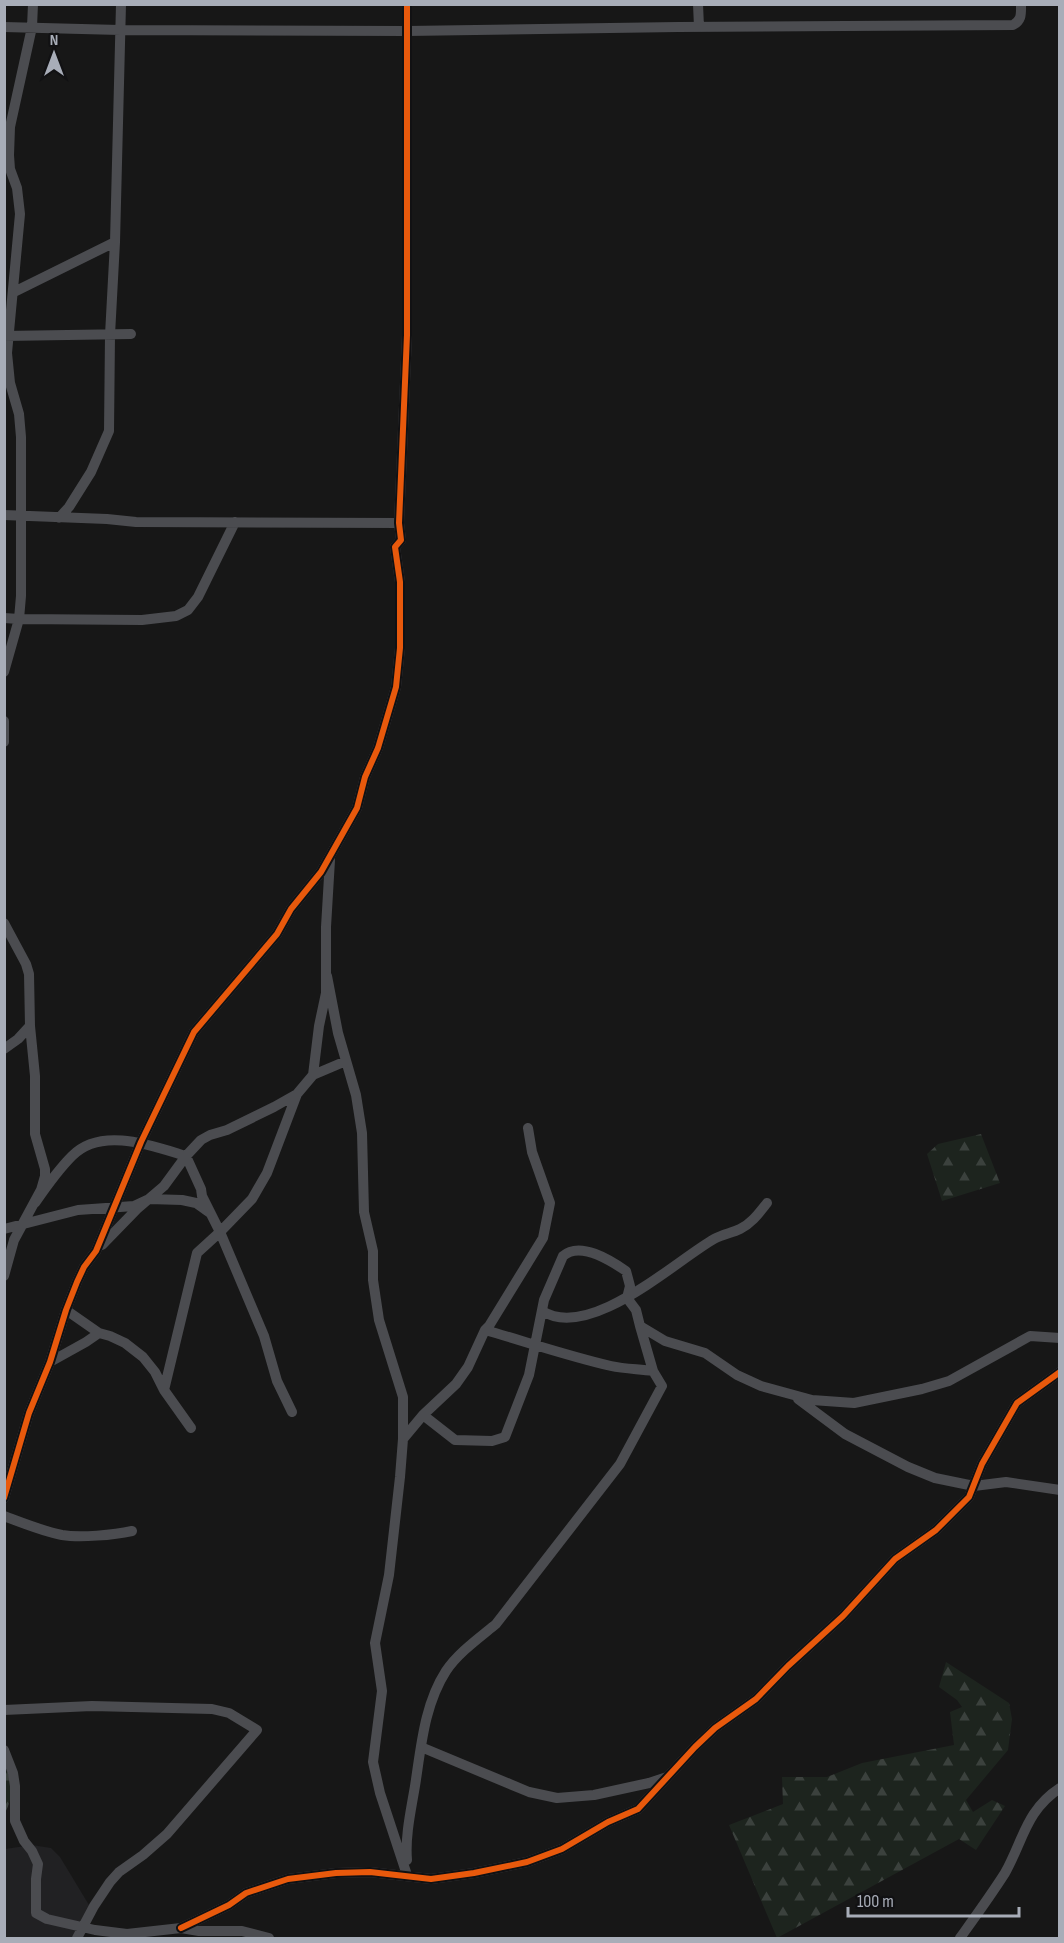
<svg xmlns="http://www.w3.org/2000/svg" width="1064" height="1943" font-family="'Sofia Sans Condensed',sans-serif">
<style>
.built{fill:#212123}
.forest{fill:url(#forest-firs)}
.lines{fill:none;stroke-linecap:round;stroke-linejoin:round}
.street{stroke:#4b4c50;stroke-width:10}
.cycleway-casing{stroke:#111113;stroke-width:10}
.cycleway{stroke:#e8590c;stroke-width:6}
</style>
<defs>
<pattern id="forest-firs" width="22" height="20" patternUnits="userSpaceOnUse" patternTransform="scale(1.5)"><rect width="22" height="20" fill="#1d241e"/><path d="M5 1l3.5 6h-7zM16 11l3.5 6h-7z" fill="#3b413d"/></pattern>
</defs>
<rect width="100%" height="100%" fill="#171717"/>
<path class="built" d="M 32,1845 L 51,1848 L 60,1857 L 92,1910 L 81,1938 L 5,1938 L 5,1849 Z"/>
<path class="forest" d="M 981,1134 L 1000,1183 L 942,1201 L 927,1154 L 938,1144 Z
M 946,1662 L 1009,1703 L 1012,1719 L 1008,1750 L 966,1800 L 973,1812 L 992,1800 L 1005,1806 L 976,1850 L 959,1839 L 777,1938 L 729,1825 L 783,1804 L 782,1777 L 827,1777 L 862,1763 L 954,1745 L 950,1712 L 962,1707 L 957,1700 L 939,1687 Z
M 5,1767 C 14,1782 13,1797 5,1813 Z"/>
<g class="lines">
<path class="street" d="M 698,4 L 699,27
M 4,27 L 120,30 L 407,31 L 678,27 L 1013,25 C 1022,20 1021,14 1021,4
M 14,292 L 115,242
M 4,336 L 131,334
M 4,515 L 107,519 L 136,522 L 399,523
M 59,518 L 69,507 L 91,472 L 109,431 L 110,335 L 115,242 L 121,4
M 4,618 L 19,619 L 21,596 L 21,437 L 19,414 L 10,383 L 7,353 L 20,214 L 17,188 L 10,169 L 9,155 L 10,127 L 32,27 L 33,4
M 4,672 L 19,619 L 142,620 L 176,616 L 188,610 L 198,597 L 235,522
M 4,721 L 4,742
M 4,923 L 26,964 L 29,974 L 30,1026 L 35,1076 L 35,1134 L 45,1169 L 45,1176 L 41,1190 L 14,1240 L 4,1276
M 327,976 L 338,1033 L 356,1095 L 362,1133 L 364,1212 L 373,1251 L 373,1280 L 379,1320 L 403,1397 L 403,1439 L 400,1477 L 389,1575 L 375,1643 L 382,1691 L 373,1762 L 380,1793 L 407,1875
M 4,1049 L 18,1039 L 30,1026
M 313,1075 L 346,1061
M 35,1203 C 46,1187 58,1170 72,1156 C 101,1126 153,1146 186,1156 L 201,1189 L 202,1196 L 220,1232 L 264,1336 L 277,1381 L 292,1412
M 4,1229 L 78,1210 L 134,1206 L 149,1199 L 182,1200 L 196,1203 L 210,1213
M 102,1245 L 137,1209 L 164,1186 L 186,1156 L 201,1140 L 210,1135 L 227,1130 L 274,1107 L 297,1094
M 627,1298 L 636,1310 L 640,1326 L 665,1341 L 705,1353 L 737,1375 L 761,1386 L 812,1400 L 854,1403 L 922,1389 L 949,1381 L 1030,1336 L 1060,1338
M 66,1310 L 99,1333 L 110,1336 L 125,1343 L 143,1357 L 155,1372 L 164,1390 L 191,1428
M 542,1311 C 590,1341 674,1262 714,1239 C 723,1234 732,1233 740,1229 C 752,1223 759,1213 767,1203
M 485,1330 C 527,1342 568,1356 611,1366 C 625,1369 639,1369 653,1371
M 50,1362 L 86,1342 L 99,1333
M 164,1390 L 197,1253 L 220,1232 L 252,1199 L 267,1173 L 297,1094 L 313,1075 L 319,1026 L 326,993 L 326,927 L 330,860
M 798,1399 L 845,1434 L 908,1467 L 935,1478 L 974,1486 L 1006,1482 L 1060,1490
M 423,1415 L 455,1440 L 492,1441 L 505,1437 L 529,1375 L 544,1300 L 563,1256 C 580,1241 610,1260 626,1271 L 630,1286 L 627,1298
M 403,1439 L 423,1415 L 456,1384 L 468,1367 L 485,1330 L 489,1326 L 543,1238 L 550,1203 L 532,1152 L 528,1128
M 4,1498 L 29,1413 L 50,1362 L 66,1310 L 77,1282 L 84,1267 L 96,1251 L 141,1142 L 194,1032 L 277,934 L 291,909 L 321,872 L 357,808 L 365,777 L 378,748 L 396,687 L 400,648 L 400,582 L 395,547 L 401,540 L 399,523 L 407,335 L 407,4
M 4,1516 C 23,1523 42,1531 62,1535 C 80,1538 114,1535 132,1531
M 4,1710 L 92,1706 L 212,1709 L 229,1713 L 257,1730 L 167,1834 L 143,1855 L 119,1872 L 110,1882 L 94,1906 L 77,1938
M 421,1747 L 529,1792 L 557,1798 L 594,1795 L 649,1783 L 667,1777
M 4,1750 L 13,1773 L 15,1786 L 15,1821 L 24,1841 L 32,1851 L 38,1864 L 36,1879 L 36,1913 L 47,1919 L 95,1930 L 127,1934 L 181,1928 L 199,1931 L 242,1931 L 269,1938
M 407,1860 C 405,1836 411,1810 415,1786 C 421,1748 424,1705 446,1671 C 458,1653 479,1638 496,1624 L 620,1464 L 662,1386 L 653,1371 L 640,1326
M 181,1928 L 229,1905 L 246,1893 L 288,1879 L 336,1873 L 370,1872 L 431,1879 L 474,1873 L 527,1862 L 562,1849 L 608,1822 L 638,1809 L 695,1747 L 715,1728 L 756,1699 L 788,1666 L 843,1616 L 895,1559 L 936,1530 L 969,1497 L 982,1464 L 1017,1403 L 1060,1372
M 960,1938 C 975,1917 991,1895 1005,1873 C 1023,1841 1026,1810 1060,1788"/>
<g class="cycleway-casing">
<path id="cycleway" d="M 4,1498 L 29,1413 L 50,1362 L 66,1310 L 77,1282 L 84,1267 L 96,1251 L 141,1142 L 194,1032 L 277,934 L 291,909 L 321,872 L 357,808 L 365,777 L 378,748 L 396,687 L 400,648 L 400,582 L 395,547 L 401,540 L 399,523 L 407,335 L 407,4
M 181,1928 L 229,1905 L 246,1893 L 288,1879 L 336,1873 L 370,1872 L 431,1879 L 474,1873 L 527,1862 L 562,1849 L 608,1822 L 638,1809 L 695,1747 L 715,1728 L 756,1699 L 788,1666 L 843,1616 L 895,1559 L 936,1530 L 969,1497 L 982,1464 L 1017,1403 L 1060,1372"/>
</g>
<use href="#cycleway" class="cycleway"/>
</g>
<rect width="1064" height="1943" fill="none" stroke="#a8adb8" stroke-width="12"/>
<g transform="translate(54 54)" stroke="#111113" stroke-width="4.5" paint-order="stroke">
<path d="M0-4.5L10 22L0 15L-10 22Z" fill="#a8adb8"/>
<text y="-9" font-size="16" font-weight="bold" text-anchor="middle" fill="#a8adb8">N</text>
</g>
<path d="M848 1907v9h171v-9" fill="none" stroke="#a8adb8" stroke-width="3"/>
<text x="857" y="1907" font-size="18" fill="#a8adb8" stroke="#111113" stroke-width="4.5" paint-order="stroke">100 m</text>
</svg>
